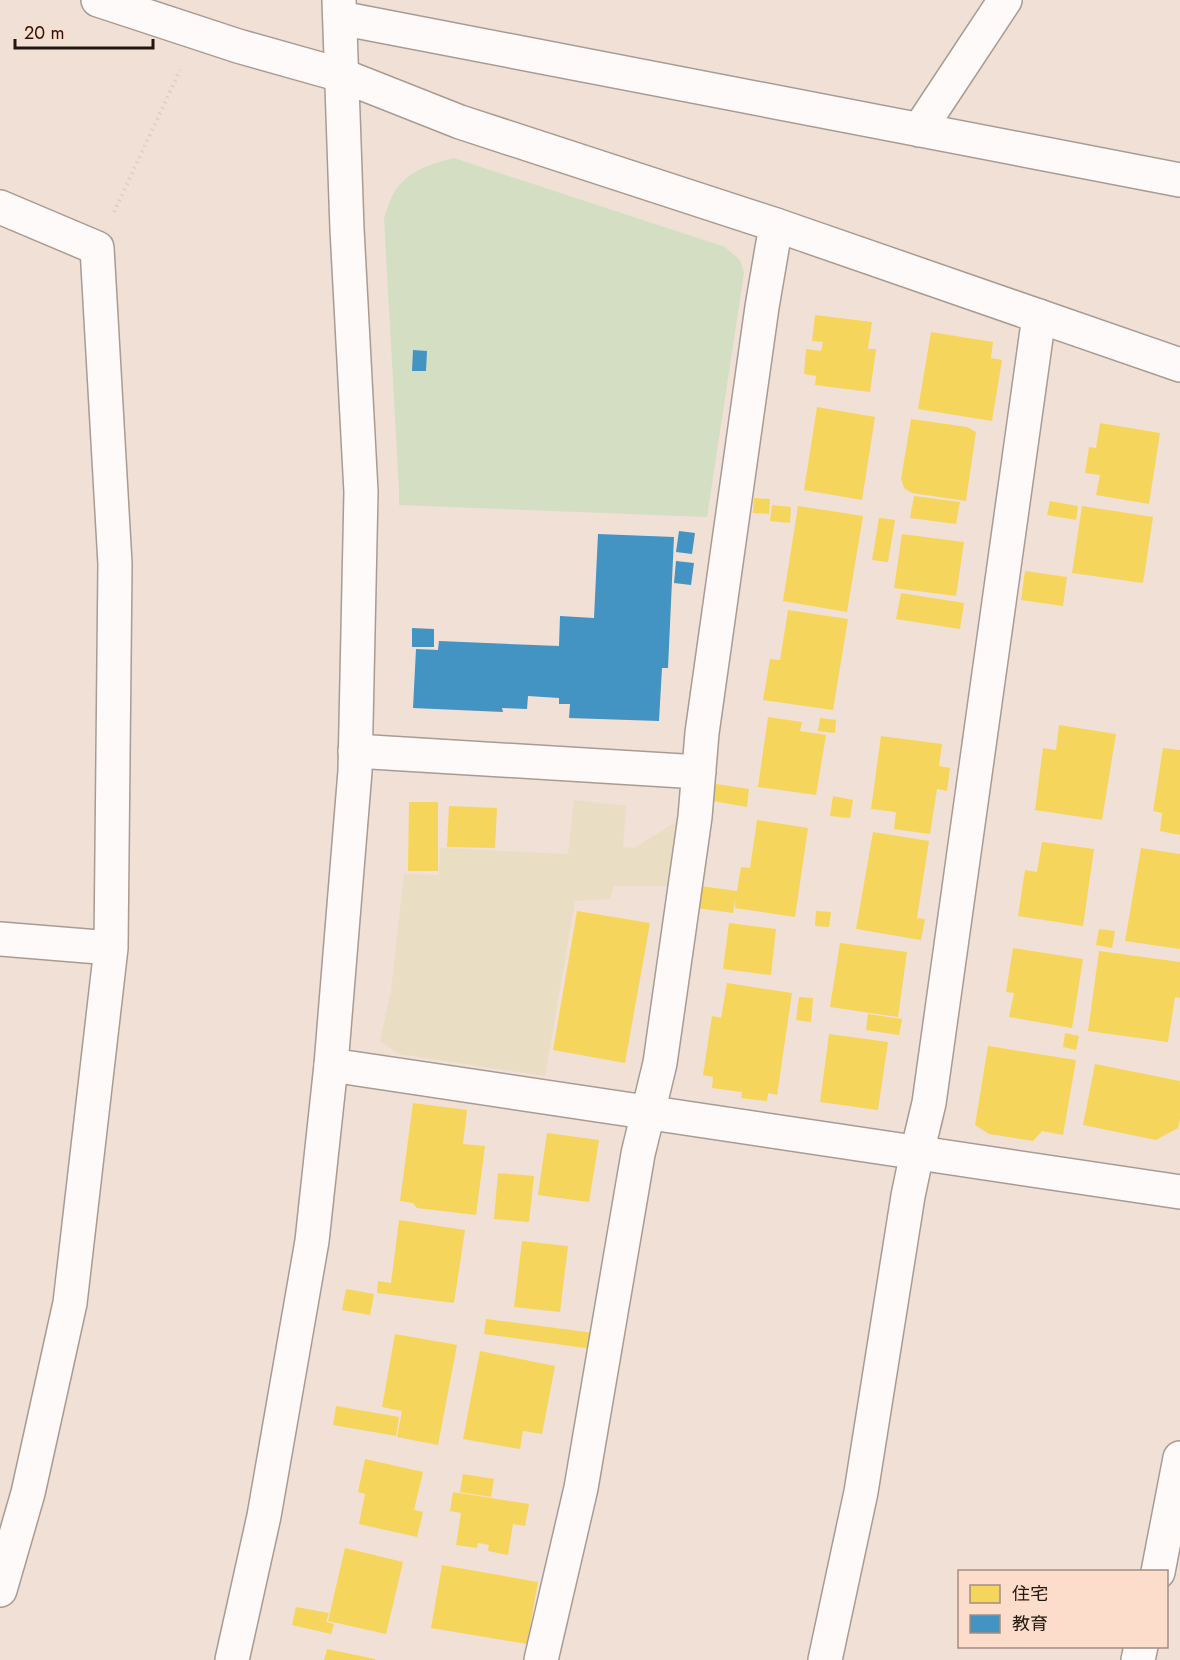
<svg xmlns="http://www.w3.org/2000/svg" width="1180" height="1660" font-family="Jost,'Noto Sans JP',sans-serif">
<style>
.green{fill:#d3dec3}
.sand{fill:#e9ddc3}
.homes{fill:#f6d55c}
.schools{fill:#4393c3}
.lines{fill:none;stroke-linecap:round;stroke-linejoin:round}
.minor-casing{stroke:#a89b93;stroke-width:36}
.tertiary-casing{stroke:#a89b93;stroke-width:36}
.path{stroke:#d6d1ce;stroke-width:4;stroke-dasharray:1.5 4.5;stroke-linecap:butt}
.minor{stroke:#fdfaf9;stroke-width:33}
.tertiary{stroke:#fdfaf9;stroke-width:33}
</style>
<rect width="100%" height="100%" fill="#f1e0d5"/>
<path class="green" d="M 454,158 L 725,247 L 740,260 L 744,273 L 707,517 L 399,505 L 399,490 L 384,218 C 387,209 390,199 395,191 C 409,170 431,164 454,158 Z"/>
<path class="sand" d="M 574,800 L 626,806 L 623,847 L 634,848 L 679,820 L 671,886 L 614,886 L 610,899 L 575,901 L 545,1076 L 399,1054 L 380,1041 L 391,990 L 404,874 L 439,875 L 440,848 L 568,854 Z"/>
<path class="homes" d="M 815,315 L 872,322 L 868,349 L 876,349 L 870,392 L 815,385 L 816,376 L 804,374 L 806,349 L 821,351 L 823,342 L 812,341 Z
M 931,332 L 993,342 L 991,358 L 1002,360 L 992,421 L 918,409 Z
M 817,407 L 875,417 L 862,500 L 804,490 Z
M 911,419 L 967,427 L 976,432 L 966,501 L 912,493 L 904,488 L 901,479 Z
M 1100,423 L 1160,433 L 1149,504 L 1096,495 L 1100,475 L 1085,473 L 1089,447 L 1096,448 Z
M 914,496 L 960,502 L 956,524 L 910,518 Z
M 754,498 L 770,499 L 769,514 L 753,513 Z
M 1050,501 L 1078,506 L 1076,520 L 1047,515 Z
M 772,505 L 791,507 L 790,523 L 770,521 Z
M 798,506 L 863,516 L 847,612 L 783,601 Z
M 1082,506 L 1153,517 L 1143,583 L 1072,573 Z
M 879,518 L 895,520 L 888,562 L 872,560 Z
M 902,534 L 964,542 L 956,596 L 894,588 Z
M 1025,571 L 1067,577 L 1063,606 L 1021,600 Z
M 901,593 L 964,603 L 960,629 L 896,619 Z
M 788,610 L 848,619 L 833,710 L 763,700 L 770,659 L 780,660 Z
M 768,717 L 802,722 L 800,731 L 826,735 L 816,795 L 758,787 Z
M 820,718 L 836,720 L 835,733 L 818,731 Z
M 1059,725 L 1116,734 L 1102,820 L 1035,810 L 1043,748 L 1056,750 Z
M 881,736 L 942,744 L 939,766 L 950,768 L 947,791 L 937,789 L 930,834 L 894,829 L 896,812 L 871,809 Z
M 1163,748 L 1180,750 L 1180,835 L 1160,831 L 1162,813 L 1153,811 Z
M 716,784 L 749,789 L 747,807 L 713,801 Z
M 833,796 L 853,800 L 850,818 L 830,816 Z
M 409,802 L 438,802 L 438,871 L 408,871 Z
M 449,806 L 497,808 L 495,848 L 447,847 Z
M 757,820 L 808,828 L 795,917 L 735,908 L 735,899 L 733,913 L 697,908 L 700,886 L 737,891 L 741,867 L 750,868 Z
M 873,832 L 929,841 L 917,918 L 925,919 L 921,940 L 856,929 Z
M 1042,842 L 1094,849 L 1083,926 L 1018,916 L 1025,870 L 1037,872 Z
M 1141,848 L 1180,854 L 1180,949 L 1125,941 Z
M 577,911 L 650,923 L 625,1063 L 553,1050 Z
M 816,911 L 831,912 L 829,927 L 815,926 Z
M 729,923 L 776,929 L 771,975 L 723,969 Z
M 1099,929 L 1115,931 L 1112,948 L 1096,945 Z
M 840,943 L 907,952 L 898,1017 L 830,1007 Z
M 1013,948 L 1083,959 L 1072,1028 L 1009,1017 L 1014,993 L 1006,992 Z
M 1099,951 L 1180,962 L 1180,998 L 1175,997 L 1168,1042 L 1088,1031 Z
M 727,983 L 792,993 L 777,1095 L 768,1093 L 767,1101 L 741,1098 L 742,1092 L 712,1088 L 713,1077 L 703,1075 L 712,1016 L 721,1018 Z
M 799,997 L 813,998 L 811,1022 L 796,1020 Z
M 868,1014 L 902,1019 L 899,1035 L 866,1030 Z
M 1065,1033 L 1079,1036 L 1076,1050 L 1063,1047 Z
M 829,1034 L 888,1042 L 878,1110 L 820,1102 Z
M 988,1046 L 1076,1060 L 1063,1135 L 1042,1131 L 1033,1141 L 989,1134 L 975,1125 Z
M 1095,1064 L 1180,1081 L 1180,1118 L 1178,1128 L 1156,1140 L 1083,1125 Z
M 413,1103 L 467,1110 L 463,1144 L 485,1146 L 476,1215 L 417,1208 L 413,1203 L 400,1201 Z
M 547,1133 L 599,1140 L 589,1202 L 538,1195 Z
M 498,1173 L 534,1176 L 529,1222 L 494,1219 Z
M 399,1220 L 465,1230 L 454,1303 L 377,1293 L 378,1281 L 391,1283 Z
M 522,1241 L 568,1246 L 560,1312 L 514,1307 Z
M 346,1289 L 374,1294 L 370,1315 L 342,1310 Z
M 486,1319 L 594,1333 L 592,1349 L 484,1334 Z
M 395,1334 L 457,1345 L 438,1445 L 397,1437 L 402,1411 L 382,1407 Z
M 480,1351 L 555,1366 L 542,1434 L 523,1431 L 520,1449 L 463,1439 Z
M 336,1406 L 399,1417 L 396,1436 L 333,1425 Z
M 365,1459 L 423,1472 L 414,1510 L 423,1512 L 417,1537 L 359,1524 L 365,1494 L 358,1492 Z
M 463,1474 L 494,1479 L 491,1497 L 460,1492 Z
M 453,1492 L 529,1504 L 525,1526 L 513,1524 L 508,1555 L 488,1551 L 489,1545 L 478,1543 L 477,1548 L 456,1545 L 461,1513 L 450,1511 Z
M 345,1548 L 403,1562 L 386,1634 L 328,1621 Z
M 442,1565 L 538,1582 L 527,1644 L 431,1628 Z
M 296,1607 L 329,1613 L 326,1622 L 334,1624 L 331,1634 L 292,1625 Z
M 327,1649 L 375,1659 L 375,1660 L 324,1660 Z"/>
<path class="schools" d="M 413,350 L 427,351 L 426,371 L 412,371 Z
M 679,531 L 695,533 L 692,554 L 676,552 Z
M 598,534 L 674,537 L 668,668 L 662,668 L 659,721 L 569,718 L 570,704 L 559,704 L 559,698 L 528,696 L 527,709 L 502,708 L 503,712 L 413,708 L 416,649 L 438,650 L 439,641 L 559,646 L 560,616 L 594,618 Z
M 676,561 L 694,563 L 691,585 L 674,583 Z
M 412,628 L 434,629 L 434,647 L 412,647 Z"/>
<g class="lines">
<g class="minor-casing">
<path id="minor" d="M 340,18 L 1180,180
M 919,130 L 1005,0
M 0,207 L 97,248 L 115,564 L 111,948 L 70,1303 L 28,1493 L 0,1590
M 355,751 L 699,772
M 0,939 L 111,948
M 331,1065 L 1180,1192
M 541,1660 L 581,1488 L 638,1154 L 660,1063 L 695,817 L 702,733 L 762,307 L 776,225
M 825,1660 L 861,1492 L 908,1196 L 917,1153 L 929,1103 L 1039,316"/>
</g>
<g class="tertiary-casing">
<path id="tertiary" d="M 98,0 L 238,46 L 341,75 L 460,122 L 776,225 L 1180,365
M 1158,1572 L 1180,1458
M 232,1660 L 264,1516 L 312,1241 L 331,1065 L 355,771 L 361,492 L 347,229 L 339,0
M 1138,1660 L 1141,1646"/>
</g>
<path class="path" d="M 114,212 L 180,70"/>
<use href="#minor" class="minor"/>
<use href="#tertiary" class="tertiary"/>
</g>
<rect x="958" y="1570" width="210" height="78" fill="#fcdcca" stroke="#a48d80" stroke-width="1.5"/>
<rect x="970" y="1585" width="30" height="18" fill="#f6d55c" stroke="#a48d80" stroke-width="1.5"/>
<text x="1012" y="1600" font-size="18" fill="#211610">住宅</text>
<rect x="970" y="1615" width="30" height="18" fill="#4393c3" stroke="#a48d80" stroke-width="1.5"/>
<text x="1012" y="1630" font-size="18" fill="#211610">教育</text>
<path d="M15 39v9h138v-9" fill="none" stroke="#211610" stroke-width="3"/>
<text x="24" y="39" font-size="18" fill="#211610" stroke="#fcdcca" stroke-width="4.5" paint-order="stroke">20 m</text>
</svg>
